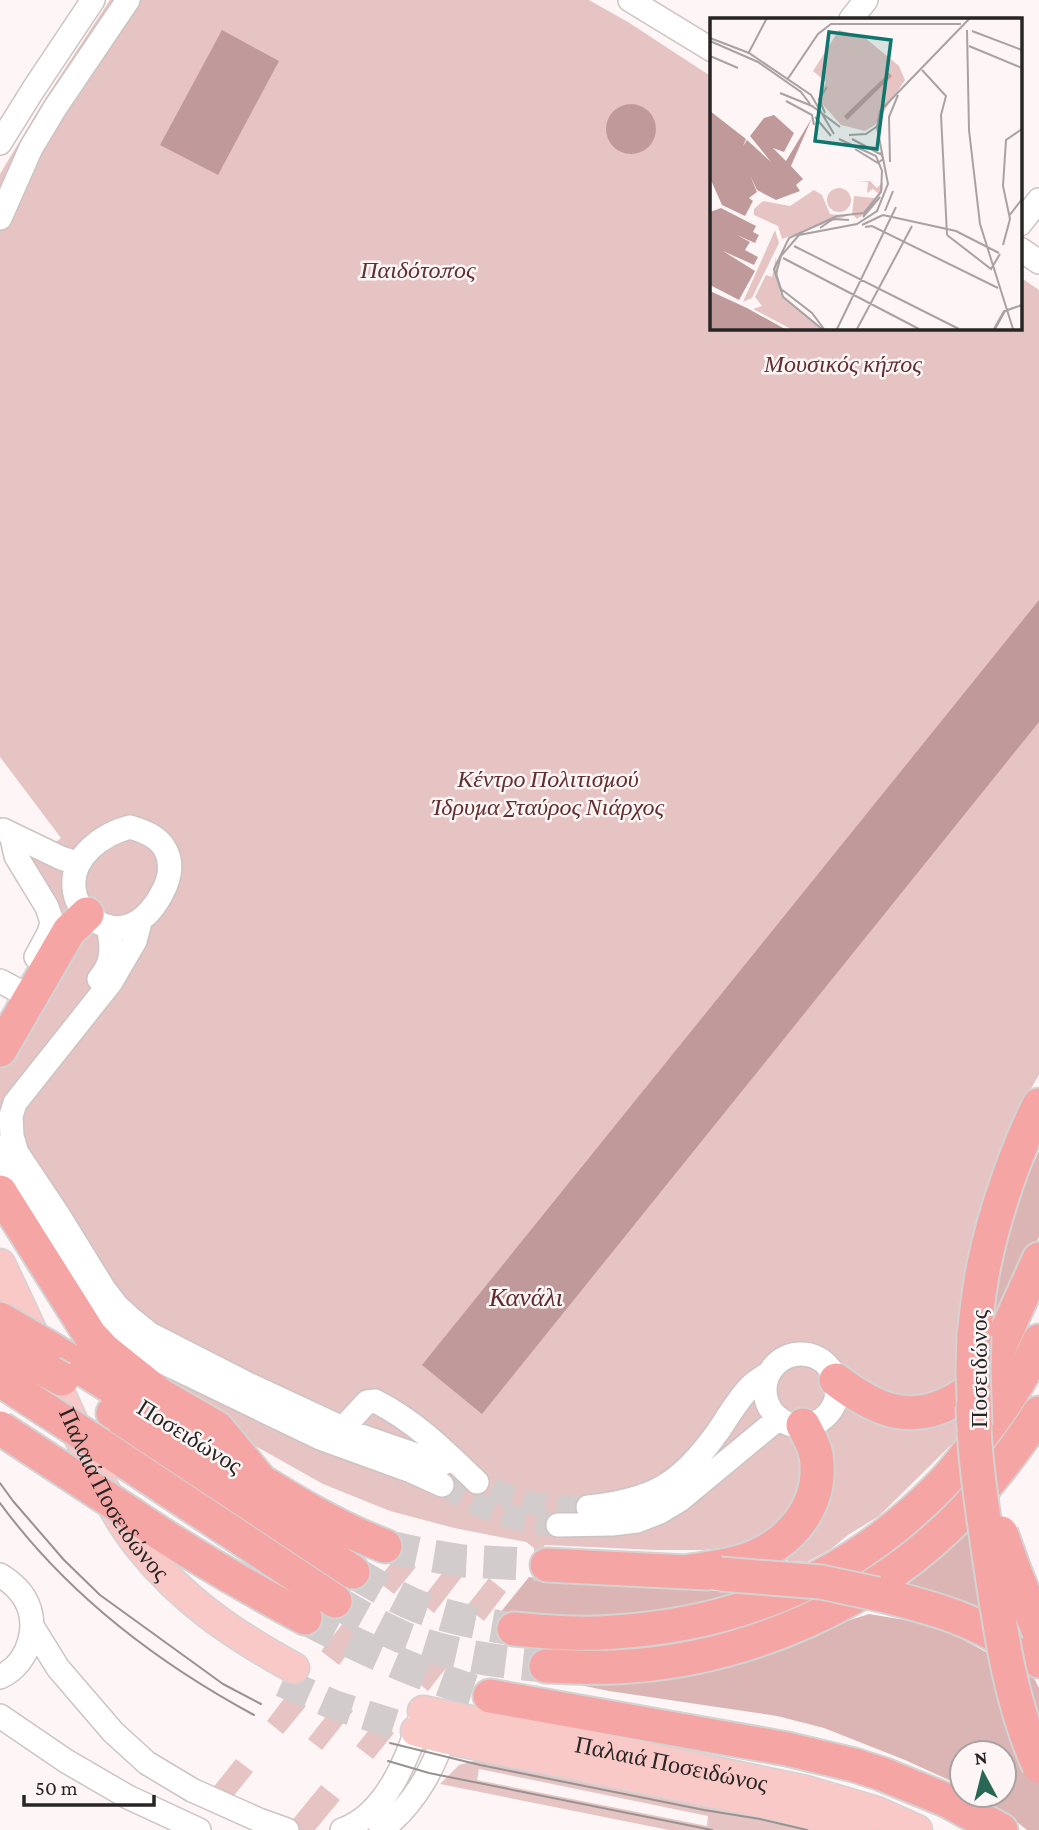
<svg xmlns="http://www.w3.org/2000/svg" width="1039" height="1830" font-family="'Crimson Pro',serif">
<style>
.green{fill:#e6c4c3;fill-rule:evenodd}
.forest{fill:#dbb5b4}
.water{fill:#c09a9a}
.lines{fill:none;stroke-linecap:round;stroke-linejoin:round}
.minor-tunnel{stroke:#d3cccc;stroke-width:23;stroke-dasharray:23 11;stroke-linecap:butt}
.major-tunnel{stroke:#d3cccc;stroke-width:30;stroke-dasharray:30 15;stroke-linecap:butt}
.highway-tunnel{stroke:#d3cccc;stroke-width:33;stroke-dasharray:33 17;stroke-linecap:butt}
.minor-casing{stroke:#cdc3c3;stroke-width:26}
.major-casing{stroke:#d4d3d3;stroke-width:33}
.highway-casing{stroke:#d4d3d3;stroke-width:37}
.minor{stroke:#fff;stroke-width:23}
.major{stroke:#f9c9c8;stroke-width:30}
.highway{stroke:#f5a5a4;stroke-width:33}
.tram{stroke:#989292;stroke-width:2}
.highway-bridge-casing{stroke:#d4d3d3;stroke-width:37;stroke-linecap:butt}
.highway-bridge{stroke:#f5a5a4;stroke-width:33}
.labels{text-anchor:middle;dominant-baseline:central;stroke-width:5;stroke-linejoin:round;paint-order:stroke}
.park-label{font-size:24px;font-style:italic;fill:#622f30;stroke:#fef6f6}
.street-label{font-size:24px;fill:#282525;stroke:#fef6f6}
.water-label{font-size:26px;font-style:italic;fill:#5f2c2d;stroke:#fef6f6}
.inset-road{fill:none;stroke:#a8a2a2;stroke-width:2}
.view{fill:#0f766e;fill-opacity:0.15;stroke:#0f766e;stroke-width:3.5}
.inset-edge{fill:none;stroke:#282525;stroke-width:3.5}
</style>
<rect width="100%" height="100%" fill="#fef6f6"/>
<path class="green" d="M 110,0 L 589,0 L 628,22 L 712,77 L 712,327 L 1020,327 L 1020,277 L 1039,290 L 1039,1075 C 1015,1115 989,1172 977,1218 C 962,1270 956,1328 955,1383 C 954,1401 957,1419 959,1437 L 879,1516 L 848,1535 L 831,1549 L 807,1562 L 789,1561 L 739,1546 L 703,1550 L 655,1550 L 545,1545 L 539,1552 L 526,1542 L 454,1528 L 390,1511 L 323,1484 L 218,1425 L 171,1395 L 0,1213 L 0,1034 L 61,924 L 27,864 L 61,838 L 0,757 L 0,174 L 45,99 Z
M 399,1553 L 416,1567 L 394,1594 L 377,1581 Z
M 450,1563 L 464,1574 L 434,1613 L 420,1602 Z
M 489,1578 L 506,1592 L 484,1621 L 466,1607 Z
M 344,1622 L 361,1636 L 339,1665 L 321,1651 Z
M 433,1649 L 450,1663 L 428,1691 L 410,1676 Z
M 289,1692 L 306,1706 L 283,1734 L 267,1721 Z
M 339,1700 L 353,1711 L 322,1750 L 308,1739 Z
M 377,1720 L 394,1733 L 373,1759 L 356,1746 Z
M 236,1759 L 253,1772 L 220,1813 L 204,1799 Z
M 481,1759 L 834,1830 L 669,1830 L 440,1784 L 459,1765 ZM 479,1769 L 708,1816 L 707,1826 L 477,1780 Z
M 321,1785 L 340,1800 L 315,1830 L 299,1830 L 290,1823 Z"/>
<path class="forest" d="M 1039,1151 L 1039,1237 L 1000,1318 L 988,1340 C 997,1271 1010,1213 1039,1151 Z
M 970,1491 L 1011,1611 L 1022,1634 L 897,1584 Z
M 529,1577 L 544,1579 L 735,1592 L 725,1597 L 650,1617 L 534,1619 L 500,1613 Z
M 869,1614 L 905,1620 L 947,1631 L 1034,1678 L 1039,1688 L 1039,1830 L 1027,1830 L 1012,1818 L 977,1795 L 1004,1795 L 1004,1753 L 962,1753 L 962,1786 L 905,1760 L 824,1728 L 777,1716 L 609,1691 L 570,1683 L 713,1663 Z"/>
<path class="water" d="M 222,30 L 279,61 L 218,175 L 160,145 Z
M606 129a25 25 0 1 1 50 0a25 25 0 1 1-50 0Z
M 1039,600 L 1039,722 L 482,1414 L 422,1365 Z"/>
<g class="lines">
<path class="minor-tunnel" d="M 461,1474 C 504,1497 539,1511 588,1507
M 442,1485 C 482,1509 512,1521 558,1525"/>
<path class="major-tunnel" d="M 282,1682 L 334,1705 L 416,1731"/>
<path class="highway-tunnel" d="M 385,1546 L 426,1555 L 463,1561 L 547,1565
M 353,1572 C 374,1584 395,1597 417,1606 C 448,1618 481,1624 514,1629
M 335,1601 C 356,1614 379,1627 402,1637 C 448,1655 498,1662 546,1666
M 305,1618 C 364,1650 425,1677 490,1696"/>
<g class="minor-casing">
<path id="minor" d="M 630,0 L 712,50
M 851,19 L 866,0
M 0,143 L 33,90 L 93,0
M 0,218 L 31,148 L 55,108 L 128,0
M 1020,224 L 1039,200
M 1020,249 L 1039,262
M 130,827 C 143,831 158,836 165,849 C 174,865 169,881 161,895 C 145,924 117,941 88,915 C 80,908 75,899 74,888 C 71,856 103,834 130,827 Z
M 3,830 L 61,858 L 77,863
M 11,834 L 16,856 L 47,907 L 52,922 L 49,933 L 36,957
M 140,922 L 135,941 L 111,982 L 15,1103 L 11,1116 L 12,1136 L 17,1153 L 59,1216 L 104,1289 L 117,1306 L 130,1318 L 150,1334 L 252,1386 L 353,1433 L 442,1464
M 99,979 C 114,963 112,946 108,926
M 0,981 L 30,997
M 0,1148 L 10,1173 L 90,1299 L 105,1320 L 123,1337 L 146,1354 L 320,1438 L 411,1471 L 442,1485
M765 1390a36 36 0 1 1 72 0a36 36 0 1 1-72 0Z
M 343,1428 L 367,1402 L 375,1401 C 415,1421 445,1451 477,1482
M 588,1507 C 654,1500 681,1484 719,1430 C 729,1415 739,1398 751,1386 C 756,1381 763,1377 769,1373
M 558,1525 L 612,1524 L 637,1521 L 660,1512 L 680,1500 L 779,1418
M 0,1575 C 8,1580 15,1585 21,1593 C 42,1620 31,1663 0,1677
M 32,1626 L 58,1668 L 113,1732 L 147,1763 L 192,1790 L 259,1820 L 287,1830
M 0,1716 L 66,1761 L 128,1797 L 199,1830
M 342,1830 C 386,1815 408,1757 421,1717
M 381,1830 C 417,1803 436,1764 449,1722"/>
</g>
<g class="major-casing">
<g id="major">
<path id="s1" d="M 0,1264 C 26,1318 51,1374 76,1429 C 94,1469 112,1512 140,1547 C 183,1601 234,1635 294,1668"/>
<path id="s2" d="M 423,1711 L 806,1791 L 877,1812 L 917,1830"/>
<path d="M 416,1731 L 444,1738 L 775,1805 L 838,1821 L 862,1830"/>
</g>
</g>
<g class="highway-casing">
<path id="highway" d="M 0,1050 L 69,931 L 87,914
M 0,1192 L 90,1335 L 105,1351 L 160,1395 L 217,1428 L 260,1480
M 974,1335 C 977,1312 979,1288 984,1265 C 994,1215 1016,1151 1039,1105
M 48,1347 L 156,1415
M 836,1380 C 874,1409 910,1426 955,1400 C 964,1395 975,1389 981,1381 C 993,1365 1000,1346 1008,1328 C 1018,1305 1029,1282 1039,1259
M 113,1413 L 353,1572
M 100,1445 L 335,1601
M 243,1470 C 288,1498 334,1527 385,1546
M 131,1514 C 187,1552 245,1586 305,1618
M 547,1565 L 707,1573
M 684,1572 C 703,1569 724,1567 743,1561 C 789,1546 824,1506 816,1455 C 814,1444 808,1435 803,1425
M 877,1594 C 905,1601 934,1608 961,1619 C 989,1630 1014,1645 1039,1661
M 514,1629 C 547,1632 581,1635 615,1632 C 742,1624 852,1577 941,1485 C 952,1474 962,1461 971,1449 C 997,1416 1023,1380 1039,1341
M 546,1666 C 569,1667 592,1668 615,1667 C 745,1661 876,1604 965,1510 C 976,1498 986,1485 996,1473 C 1011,1454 1026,1434 1039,1413
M 490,1696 L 787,1749 L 854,1765 L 882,1774 L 946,1800 L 1001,1830"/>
</g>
<use href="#minor" class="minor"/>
<use href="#major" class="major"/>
<use href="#highway" class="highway"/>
<path class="tram" d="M 0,1483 L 13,1501 L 64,1560 L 100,1595 L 223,1684 L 261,1704
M 0,1503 C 66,1593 156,1662 254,1715
M 390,1743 L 480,1765 L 704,1810 L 760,1819 L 807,1830
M 388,1761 L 429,1773 L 712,1830"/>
<g class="highway-bridge-casing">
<path id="highway-bridge" d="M 0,1319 L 48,1347
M 974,1335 L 973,1370 L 975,1426
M 0,1345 L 62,1379
M 0,1380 L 100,1445
M 973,1406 C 974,1456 982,1505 989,1554 C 1000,1626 1009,1699 1039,1766
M 0,1428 L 131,1514
M 1001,1533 L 1013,1567 L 1039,1632
M 720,1574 L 821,1582 L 877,1594"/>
</g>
<use href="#highway-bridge" class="highway-bridge"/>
</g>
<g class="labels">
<g class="park-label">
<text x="418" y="269">Παιδότοπος</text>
<text x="843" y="363">Μουσικός κήπος</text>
<text x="548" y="778">Κέντρο Πολιτισμού<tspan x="548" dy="28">Ίδρυμα Σταύρος Νιάρχος</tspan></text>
</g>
<g class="street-label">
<text transform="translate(978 1369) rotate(-90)">Ποσειδώνος</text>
<text transform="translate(190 1436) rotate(32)">Ποσειδώνος</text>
<text stroke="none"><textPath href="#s1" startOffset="257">Παλαιά Ποσειδώνος</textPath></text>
<text stroke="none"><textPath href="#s2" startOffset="254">Παλαιά Ποσειδώνος</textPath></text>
</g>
<g class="water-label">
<text x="526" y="1297">Κανάλι</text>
</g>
</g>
<g transform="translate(710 18)">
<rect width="312" height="312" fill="#fef6f6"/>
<path d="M 129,12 L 154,19 L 189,48 L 195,62 L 165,107 L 155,113 L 131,107 L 108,81 L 116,64 L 103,53 ZM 148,163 L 160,163 L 167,170 L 173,164 L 173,169 L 172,174 L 156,195 L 147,201 L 142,196 L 144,178 L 165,180 L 169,176 L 163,171 L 157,175 L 158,164 ZM117 182a12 12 0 1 1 24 0a12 12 0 1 1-24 0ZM 104,172 L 112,177 L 120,196 L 137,198 L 72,221 L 68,208 L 44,197 L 44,191 L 53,183 L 80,188 ZM 65,212 L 69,225 L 42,280 L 33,284 ZM 66,239 L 70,275 L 113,311 L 81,311 L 43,291 L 52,288 L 45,279 L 56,257 L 62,259 Z" fill="#e6c4c3"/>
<path d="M 179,55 L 182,58 L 137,102 L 134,98 ZM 0,93 L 36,121 L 33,128 L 37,122 L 61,144 L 40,118 L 54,100 L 64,97 L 84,115 L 74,134 L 63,130 L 76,143 L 102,100 L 81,148 L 93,161 L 86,167 L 90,173 L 66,182 L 47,172 L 40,157 L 47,174 L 39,180 L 43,183 L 35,198 L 12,187 L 0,160 ZM 11,190 L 46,208 L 43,214 L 49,217 L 45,225 L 27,217 L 40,224 L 35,232 L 48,239 L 44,247 L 13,233 L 45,253 L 29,282 L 0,267 L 0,194 ZM 0,273 L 37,290 L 75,311 L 0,311 Z" fill="#c09a9a"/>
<path class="inset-road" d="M 257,12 L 259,112 L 270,206 L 303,311M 262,13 L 312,32M 0,20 L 39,35 L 101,77 L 124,116M 0,23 L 48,44 L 91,74 L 100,86M 259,28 L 312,50M 38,36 L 57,0M 0,38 L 28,50M 212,52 L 236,78 L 231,97 L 237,217M 77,62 L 108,16 L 121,6 L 251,6M 70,75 L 102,88 L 130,109M 76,83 L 102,97 L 104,107M 115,95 L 109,81 L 117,69M 105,99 L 121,118M 139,117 L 156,116 L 169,107M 142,121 L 172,137M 145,131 L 168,145 L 173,141 L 171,134M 180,144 L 179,99 L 188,77M 175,193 L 183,173M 173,197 L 246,213 L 289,235M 299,198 L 312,181M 153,199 L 170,179M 152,207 L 173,197M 155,209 L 162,208 L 288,270M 110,210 L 123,201 L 139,202M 237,217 L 281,251 L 290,236M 293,227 L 300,201 L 293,168 L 296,122 L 312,111M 84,228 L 249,311M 73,240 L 209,311M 112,311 L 73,279 L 64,251 L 79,220 L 127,198 L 154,195 L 171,174 L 172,153 L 166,138 L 129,121M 114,311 L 102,295 L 71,271 L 66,256 L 71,238 L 89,217 L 147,206 L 167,193 L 178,166 L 167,109 L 170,93 L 260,0M 127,311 L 186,189M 147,311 L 202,208M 284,311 L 294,293 L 312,287M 285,311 L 295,293 L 312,287"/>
<path class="view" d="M 119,14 L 181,22 L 167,131 L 105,123 Z"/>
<rect width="312" height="312" class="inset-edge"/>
</g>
<g transform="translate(983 1774) rotate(353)"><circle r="33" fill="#fef6f6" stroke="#a8a2a2" stroke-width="2"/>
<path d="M0-5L12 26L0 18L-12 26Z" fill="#286754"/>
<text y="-10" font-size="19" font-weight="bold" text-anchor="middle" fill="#282525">N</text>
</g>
<path d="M24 1795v10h130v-10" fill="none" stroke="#282525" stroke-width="3.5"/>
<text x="35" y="1795" font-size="21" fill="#282525" stroke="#fef6f6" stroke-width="5" paint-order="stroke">50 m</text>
</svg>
